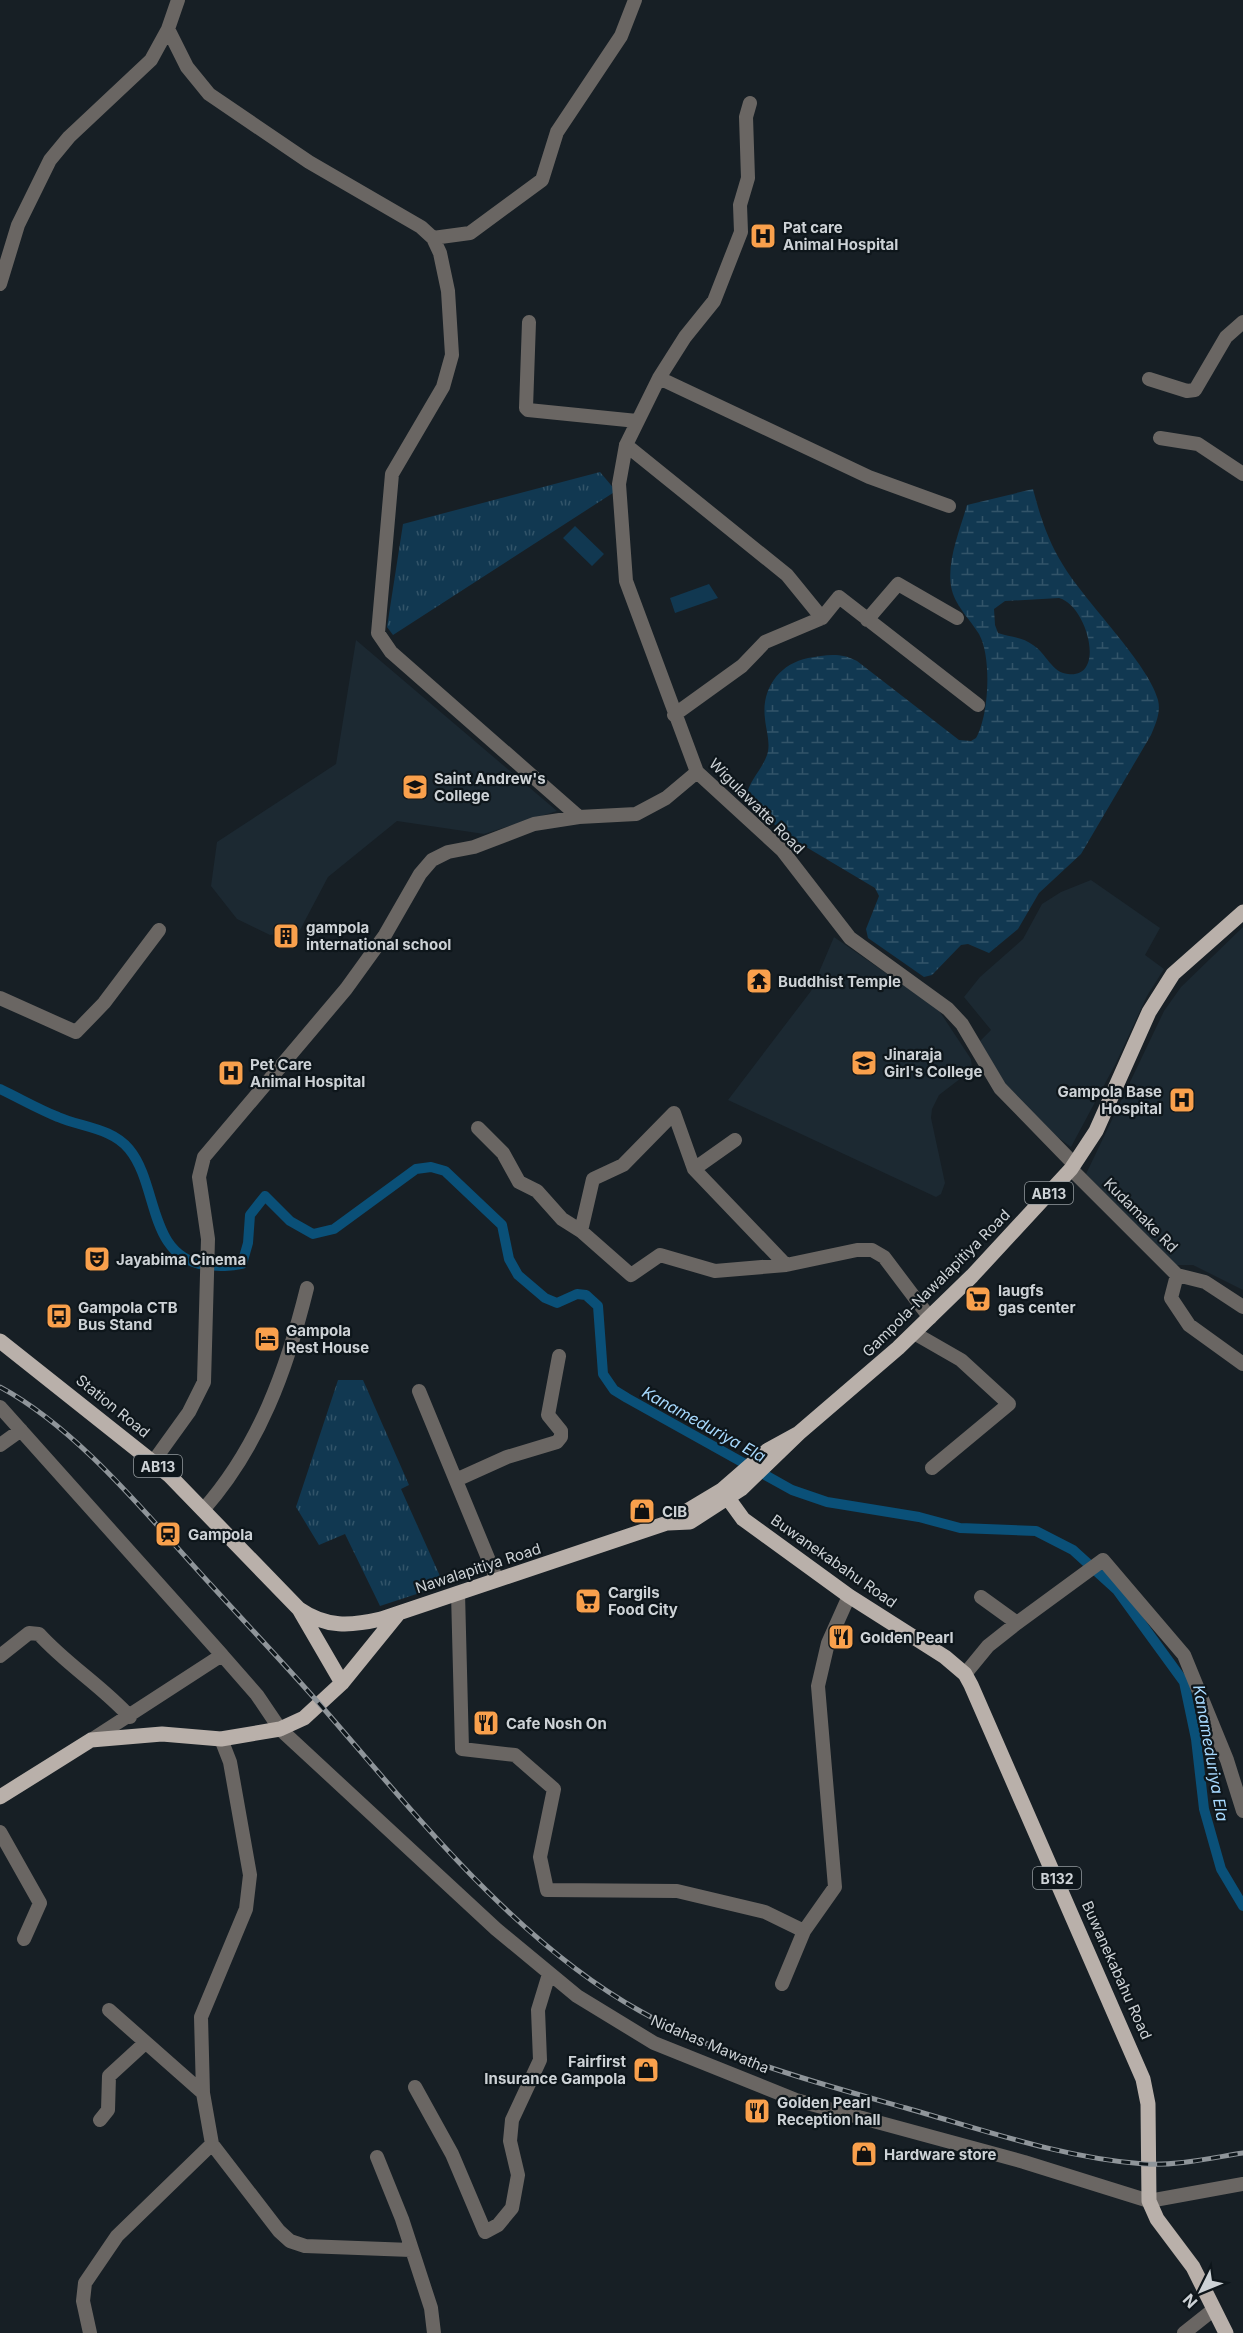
<svg xmlns="http://www.w3.org/2000/svg" width="1243" height="2333" font-family="Inter,sans-serif">
<style>
.built{fill:#1c2932}
.grass{fill:#113851}
.wetland{fill:url(#wetland-marsh);fill-rule:evenodd}
.park{fill:url(#park-tufts)}
.lines{fill:none;stroke-linecap:round;stroke-linejoin:round}
.canal{stroke:#0a5078;stroke-width:10}
.minor{stroke:#6a6663;stroke-width:14}
.major{stroke:#b9b0aa;stroke-width:15}
.rail-casing{stroke:#8f959a;stroke-width:5}
.rail{stroke:#0e161b;stroke-width:3;stroke-dasharray:9;stroke-linecap:butt}
.labels{text-anchor:middle;dominant-baseline:central;stroke-width:4.5;stroke-linejoin:round;paint-order:stroke}
.shield{fill:#0e161b;stroke:#949a9e;stroke-width:1.5}
.shield-label{font-size:14px;font-weight:bold;fill:#cdd2d6}
.poi-label{font-size:15px;font-weight:bold;fill:#cdd2d6;stroke:#0e161b;text-anchor:start}
.street-label{font-size:15px;fill:#cdd2d6;stroke:#0e161b}
.water-label{font-size:16px;font-style:italic;fill:#a7d9fe;stroke:#0e161b}
</style>
<defs>
<pattern id="wetland-marsh" width="20" height="14" patternUnits="userSpaceOnUse" patternTransform="scale(1.5)"><rect width="20" height="14" fill="#113851"/><path d="M1 5h8M5 5V1M11 12h8M15 12V8" fill="none" stroke="#325469"/></pattern>
<pattern id="park-tufts" width="24" height="20" patternUnits="userSpaceOnUse" patternTransform="scale(1.5)"><rect width="24" height="20" fill="#113851"/><path d="M3 7l-1-3M5 7V3M7 7l1-3M15 17l-1-3M17 17v-4M19 17l1-3" fill="none" stroke="#325469"/></pattern>
</defs>
<rect width="100%" height="100%" fill="#171f25"/>
<path class="built" d="M 356,640 L 557,811 L 484,834 L 397,821 L 328,877 L 300,930 L 270,935 L 237,919 L 211,886 L 217,842 L 336,764 Z
M 1091,880 L 1160,928 L 1145,955 L 1164,969 L 1147,996 L 1116,1063 L 1071,1147 L 1037,1122 L 1004,1083 L 980,1041 L 991,1030 L 964,997 L 980,977 L 1023,939 L 1042,904 L 1061,892 Z
M 1243,927 L 1243,1290 L 1193,1265 L 1176,1265 L 1086,1174 L 1164,1011 L 1181,987 Z
M 834,937 L 938,1009 L 971,1059 L 972,1068 L 969,1072 L 939,1095 L 932,1109 L 931,1118 L 945,1183 L 941,1194 L 936,1197 L 728,1100 L 811,991 Z"/>
<path class="grass" d="M 575,526 L 604,554 L 592,566 L 563,538 Z
M 709,584 L 718,598 L 675,613 L 670,598 Z"/>
<path class="wetland" d="M 1033,489 C 1040,516 1048,541 1063,565 C 1085,602 1149,664 1158,700 C 1161,712 1156,723 1151,735 L 1081,854 L 1039,893 L 1018,929 L 989,953 L 968,944 L 961,945 L 932,975 L 924,977 L 868,938 L 866,929 L 879,896 L 875,888 L 801,844 L 748,805 C 742,786 761,773 767,755 C 771,744 766,730 765,719 C 761,689 779,664 808,658 C 826,655 840,652 857,661 L 959,740 L 971,741 L 976,738 C 989,716 992,657 979,634 C 970,619 954,605 951,586 C 947,560 960,530 967,505 ZM 1059,598 C 1087,605 1107,679 1068,674 C 1052,673 1046,653 1033,645 C 1023,637 1010,637 998,633 L 995,625 L 994,609 L 1005,601 Z"/>
<path class="park" d="M 600,472 L 616,491 L 393,635 L 387,627 L 403,524 Z
M 338,1380 L 363,1380 L 409,1485 L 401,1489 L 444,1585 L 380,1606 L 345,1534 L 319,1545 L 296,1507 Z"/>
<g class="lines">
<path class="canal" d="M 0,1089 C 19,1098 38,1109 58,1117 C 81,1127 112,1128 129,1149 C 159,1185 147,1256 205,1265 C 219,1266 229,1267 242,1264 L 248,1243 L 250,1215 L 265,1196 L 290,1221 L 313,1234 L 334,1229 L 416,1169 L 431,1167 L 445,1171 L 502,1225 L 509,1259 L 518,1275 L 545,1298 L 557,1303 L 577,1294 L 586,1295 L 598,1306 L 603,1374 L 614,1390 L 627,1398 L 792,1490 L 827,1502 L 919,1517 L 960,1528 L 1036,1531 L 1073,1550 L 1117,1590 L 1184,1682 L 1196,1739 L 1204,1809 L 1221,1869 L 1243,1906"/>
<path class="minor" d="M 168,29 L 187,67 L 209,94 L 309,162 L 421,227 L 433,238 L 440,253 L 448,291 L 452,355 L 443,387 L 392,474 L 378,633 L 391,652 L 579,817
M 750,103 L 746,117 L 748,178 L 740,205 L 741,232 L 714,301 L 685,337 L 659,378 L 626,445 L 619,484 L 626,581 L 697,772 L 782,850 L 850,938 L 948,1009 L 962,1024 L 1000,1088 L 1073,1163
M 433,238 L 470,233 L 542,180 L 557,132 L 621,36 L 635,0
M 0,284 L 18,225 L 50,160 L 69,137 L 151,60 L 168,29 L 178,0
M 529,322 L 526,408 L 528,410 L 637,421
M 659,378 L 869,477 L 949,506
M 1149,379 L 1187,391 L 1195,390 L 1226,337 L 1243,322
M 1160,438 L 1198,444 L 1243,474
M 626,445 L 787,575 L 822,618
M 867,620 L 898,584 L 957,618
M 674,715 L 742,666 L 765,642 L 822,618 L 839,597 L 978,705
M 0,998 L 76,1032 L 104,1003 L 159,930
M 478,1128 L 503,1153 L 519,1182 L 537,1191 L 562,1219 L 581,1231 L 631,1275 L 660,1255 L 715,1271 L 786,1265 L 857,1250 L 872,1250 L 884,1257 L 930,1318
M 694,1169 L 786,1265
M 1071,1169 L 1177,1275
M 581,1231 L 593,1179 L 623,1165 L 674,1113 L 694,1169 L 735,1140
M 1177,1275 L 1171,1298 L 1189,1325 L 1243,1364
M 1177,1275 L 1205,1282 L 1243,1307
M 914,1333 L 961,1360 L 1009,1404 L 932,1468
M 419,1391 L 497,1580
M 0,1407 L 222,1655
M 0,1445 L 21,1430
M 153,1462 L 189,1412 L 204,1382 L 208,1239 L 199,1177 L 204,1157 L 346,989 L 385,935 L 420,874 L 432,860 L 448,852 L 474,847 L 534,824 L 579,817 L 636,814 L 666,798 L 697,772
M 456,1480 L 507,1457 L 557,1442 L 561,1437 L 561,1431 L 548,1415 L 559,1356
M 203,1510 C 259,1447 287,1369 307,1288
M 458,1593 L 462,1749 L 515,1755 L 554,1789 L 540,1857 L 547,1890 L 677,1891 L 765,1912 L 804,1931
M 1017,1623 L 1103,1560 L 1184,1655 L 1227,1760 L 1243,1811
M 0,1656 L 29,1633 L 39,1634 C 67,1665 102,1686 130,1717
M 965,1674 L 988,1646 L 1017,1623 L 981,1597
M 91,1740 L 222,1655 L 257,1695 L 280,1729 L 496,1929 L 577,1996 L 654,2043 L 796,2100 L 1024,2162 L 1149,2201 L 1243,2184
M 0,1832 L 40,1903 L 24,1939
M 782,1984 L 804,1931 L 835,1887 L 818,1686 L 828,1643 L 849,1596
M 109,2010 L 203,2093
M 415,2087 L 452,2154 L 485,2232 L 498,2225 L 512,2208 L 518,2175 L 510,2141 L 512,2120 L 540,2060 L 538,2010 L 549,1974
M 100,2120 L 108,2110 L 109,2076 L 145,2043
M 212,2144 L 279,2231 L 290,2241 L 305,2246 L 411,2250
M 377,2157 L 402,2219 L 431,2308 L 434,2333
M 90,2333 L 83,2301 L 85,2283 L 117,2236 L 212,2144 L 203,2093 L 201,2017 L 246,1909 L 250,1875 L 230,1762 L 221,1739
M 1184,2333 L 1213,2310"/>
<path class="major" d="M 0,1341 L 169,1475 L 299,1609 C 326,1628 351,1626 381,1619 L 667,1523 L 722,1490 L 768,1450 L 799,1433
M 722,1490 L 743,1519 L 849,1596 L 945,1657 L 965,1674 L 971,1685 L 1143,2079 L 1148,2104 L 1149,2201 L 1157,2219 L 1193,2267 L 1226,2333
M 668,1523 L 690,1522 L 741,1489 L 799,1433 L 898,1348 L 972,1276 L 1071,1169 L 1096,1131 L 1149,1012 L 1173,974 L 1243,912
M 299,1609 L 342,1683
M 0,1797 L 91,1740 L 162,1734 L 221,1739 L 280,1729 L 304,1718 L 342,1683 L 398,1614"/>
<g class="rail-casing">
<path id="rail" d="M 0,1387 C 80,1430 150,1519 212,1586 C 251,1629 292,1672 330,1716 C 419,1819 519,1944 640,2011 C 723,2058 814,2082 906,2108 C 984,2130 1063,2158 1144,2164 C 1176,2166 1211,2158 1243,2153"/>
</g>
<use href="#rail" class="rail"/>
</g>
<defs>
<g id="hospital-square" transform="scale(1.35)"><rect x="-9" y="-9" width="18" height="18" rx="4" fill="#f9a04c" stroke="#0e161b"/><path d="M-5-5h3v3.5h4V-5h3V5h-3V1.5h-4V5h-3Z" fill="#111"/></g>
<g id="school-square" transform="scale(1.35)"><rect x="-9" y="-9" width="18" height="18" rx="4" fill="#f9a04c" stroke="#0e161b"/><path d="M0-5L7-2L0 1L-7-2ZM-4 1L0 2.5L4 1V4Q0 6-4 4Z" fill="#111"/></g>
<g id="building-square" transform="scale(1.35)"><rect x="-9" y="-9" width="18" height="18" rx="4" fill="#f9a04c" stroke="#0e161b"/><path d="M-4-6H4V6H1V3H-1V6H-4ZM-2.5-4.3h1.7v1.8h-1.7ZM.8-4.3h1.7v1.8H.8ZM-2.5-1h1.7V.8h-1.7ZM.8-1h1.7V.8H.8Z" fill="#111"/></g>
<g id="temple-square" transform="scale(1.35)"><rect x="-9" y="-9" width="18" height="18" rx="4" fill="#f9a04c" stroke="#0e161b"/><path d="M0-6L5-2H3V0L6.5 2.5H4V6H1.5V3h-3V6H-4V2.5H-6.5L-3 0V-2H-5Z" fill="#111"/></g>
<g id="theatre-square" transform="scale(1.35)"><rect x="-9" y="-9" width="18" height="18" rx="4" fill="#f9a04c" stroke="#0e161b"/><path d="M-5-5.5Q0-4 5-5.5V0Q5 5 0 6Q-5 5-5 0ZM-3.3-2.5H-1v1.5H-3.3ZM1-2.5H3.3v1.5H1ZM-2.8 1Q0 5.5 2.8 1Z" fill="#111"/></g>
<g id="supermarket-square" transform="scale(1.35)"><rect x="-9" y="-9" width="18" height="18" rx="4" fill="#f9a04c" stroke="#0e161b"/><path d="M-6-5.5h2.5l.6 2H6L4.5 2H-2.5L-4.4-4H-6ZM-1.5 3.2a1.3 1.3 0 1 0 .1 0ZM3 3.2a1.3 1.3 0 1 0 .1 0Z" fill="#111"/></g>
<g id="bus-square" transform="scale(1.35)"><rect x="-9" y="-9" width="18" height="18" rx="4" fill="#f9a04c" stroke="#0e161b"/><path d="M-5-6H5V4H4V6H2V4H-2V6H-4V4H-5ZM-3.5-4V0h7V-4ZM-3.5 1.2v1.5H-2V1.2ZM2 1.2v1.5H3.5V1.2Z" fill="#111"/></g>
<g id="hotel-square" transform="scale(1.35)"><rect x="-9" y="-9" width="18" height="18" rx="4" fill="#f9a04c" stroke="#0e161b"/><path d="M-6-4.5h1.5V1H6V5H4.5V3h-9V5H-6ZM-4 0a1.8 1.8 0 1 1 3.6 0ZM.5 0V-2.5h3Q6-2.5 6 0Z" fill="#111"/></g>
<g id="shop-square" transform="scale(1.35)"><rect x="-9" y="-9" width="18" height="18" rx="4" fill="#f9a04c" stroke="#0e161b"/><path d="M-5-2.5h2.3a2.7 3.5 0 0 1 5.4 0H5L5.5 6h-11ZM-1.5-2.5h3a1.5 2.3 0 0 0-3 0Z" fill="#111"/></g>
<g id="station-square" transform="scale(1.35)"><rect x="-9" y="-9" width="18" height="18" rx="4" fill="#f9a04c" stroke="#0e161b"/><path d="M-3-6H3Q5-6 5-4V2Q5 4 3 4L4.5 6H3L1.5 4h-3L-3 6H-4.5L-3 4Q-5 4-5 2V-4Q-5-6-3-6ZM-3.5-4v3h7v-3ZM-3.5 1v1.5H-2V1ZM2 1v1.5H3.5V1Z" fill="#111"/></g>
<g id="restaurant-square" transform="scale(1.35)"><rect x="-9" y="-9" width="18" height="18" rx="4" fill="#f9a04c" stroke="#0e161b"/><path d="M-5-6h1v4h1v-4h1v4h1v-4h1v5L-1.5 .5V6h-2V.5L-5-1ZM5-6V6H3V1.5H1.5Q1.5-4 5-6Z" fill="#111"/></g>
</defs>
<g fill-rule="evenodd">
<use href="#hospital-square" x="763" y="236"/>
<use href="#school-square" x="415" y="787"/>
<use href="#building-square" x="286" y="936"/>
<use href="#temple-square" x="759" y="981"/>
<use href="#school-square" x="864" y="1063"/>
<use href="#hospital-square" x="231" y="1073"/>
<use href="#hospital-square" x="1182" y="1100"/>
<use href="#theatre-square" x="97" y="1259"/>
<use href="#supermarket-square" x="978" y="1299"/>
<use href="#bus-square" x="59" y="1316"/>
<use href="#hotel-square" x="267" y="1339"/>
<use href="#shop-square" x="642" y="1511"/>
<use href="#station-square" x="168" y="1534"/>
<use href="#supermarket-square" x="588" y="1601"/>
<use href="#restaurant-square" x="841" y="1637"/>
<use href="#restaurant-square" x="486" y="1723"/>
<use href="#shop-square" x="646" y="2070"/>
<use href="#restaurant-square" x="757" y="2111"/>
<use href="#shop-square" x="864" y="2154"/>
</g>
<g class="labels">
<g class="shield">
<rect x="1025" y="1182" width="48" height="22" rx="4.5"/>
<rect x="134" y="1455" width="48" height="22" rx="4.5"/>
<rect x="1033" y="1867" width="48" height="22" rx="4.5"/>
</g>
<g class="shield-label">
<text x="1049" y="1193">AB13</text>
<text x="158" y="1466">AB13</text>
<text x="1057" y="1878">B132</text>
</g>
<g class="poi-label">
<text x="783" y="227">Pat care<tspan x="783" dy="17">Animal Hospital</tspan></text>
<text x="434" y="778">Saint Andrew's<tspan x="434" dy="17">College</tspan></text>
<text x="306" y="927">gampola<tspan x="306" dy="17">international school</tspan></text>
<text x="778" y="981">Buddhist Temple</text>
<text x="884" y="1054">Jinaraja<tspan x="884" dy="17">Girl's College</tspan></text>
<text x="250" y="1064">Pet Care<tspan x="250" dy="17">Animal Hospital</tspan></text>
<text x="1162" y="1091" text-anchor="end">Gampola Base<tspan x="1162" dy="17">Hospital</tspan></text>
<text x="116" y="1259">Jayabima Cinema</text>
<text x="998" y="1290">laugfs<tspan x="998" dy="17">gas center</tspan></text>
<text x="78" y="1307">Gampola CTB<tspan x="78" dy="17">Bus Stand</tspan></text>
<text x="286" y="1330">Gampola<tspan x="286" dy="17">Rest House</tspan></text>
<text x="662" y="1511">CIB</text>
<text x="188" y="1534">Gampola</text>
<text x="608" y="1592">Cargils<tspan x="608" dy="17">Food City</tspan></text>
<text x="860" y="1637">Golden Pearl</text>
<text x="506" y="1723">Cafe Nosh On</text>
<text x="626" y="2061" text-anchor="end">Fairfirst<tspan x="626" dy="17">Insurance Gampola</tspan></text>
<text x="777" y="2102">Golden Pearl<tspan x="777" dy="17">Reception hall</tspan></text>
<text x="884" y="2154">Hardware store</text>
</g>
<g class="street-label">
<text transform="translate(757 806) rotate(45)">Wigulawatte Road</text>
<text transform="translate(1141 1215) rotate(45)">Kudamake Rd</text>
<text transform="translate(936 1283) rotate(-45)">Gampola-Nawalapitiya Road</text>
<text transform="translate(113 1406) rotate(39)">Station Road</text>
<text transform="translate(834 1561) rotate(35)">Buwanekabahu Road</text>
<text transform="translate(478 1568) rotate(-18)">Nawalapitiya Road</text>
<text transform="translate(1117 1970) rotate(66)">Buwanekabahu Road</text>
<text transform="translate(710 2044) rotate(23)">Nidahas Mawatha</text>
</g>
<g class="water-label">
<text transform="translate(704 1424) rotate(29)">Kanameduriya Ela</text>
<text transform="translate(1211 1753) rotate(80)">Kanameduriya Ela</text>
</g>
</g>
<g transform="translate(1201 2291) rotate(227)" stroke="#0e161b" stroke-width="4.5" paint-order="stroke">
<path d="M0-4.5L10 22L0 15L-10 22Z" fill="#cdd2d6"/>
<text y="-9" font-size="16" font-weight="bold" text-anchor="middle" fill="#cdd2d6">N</text>
</g>
</svg>
